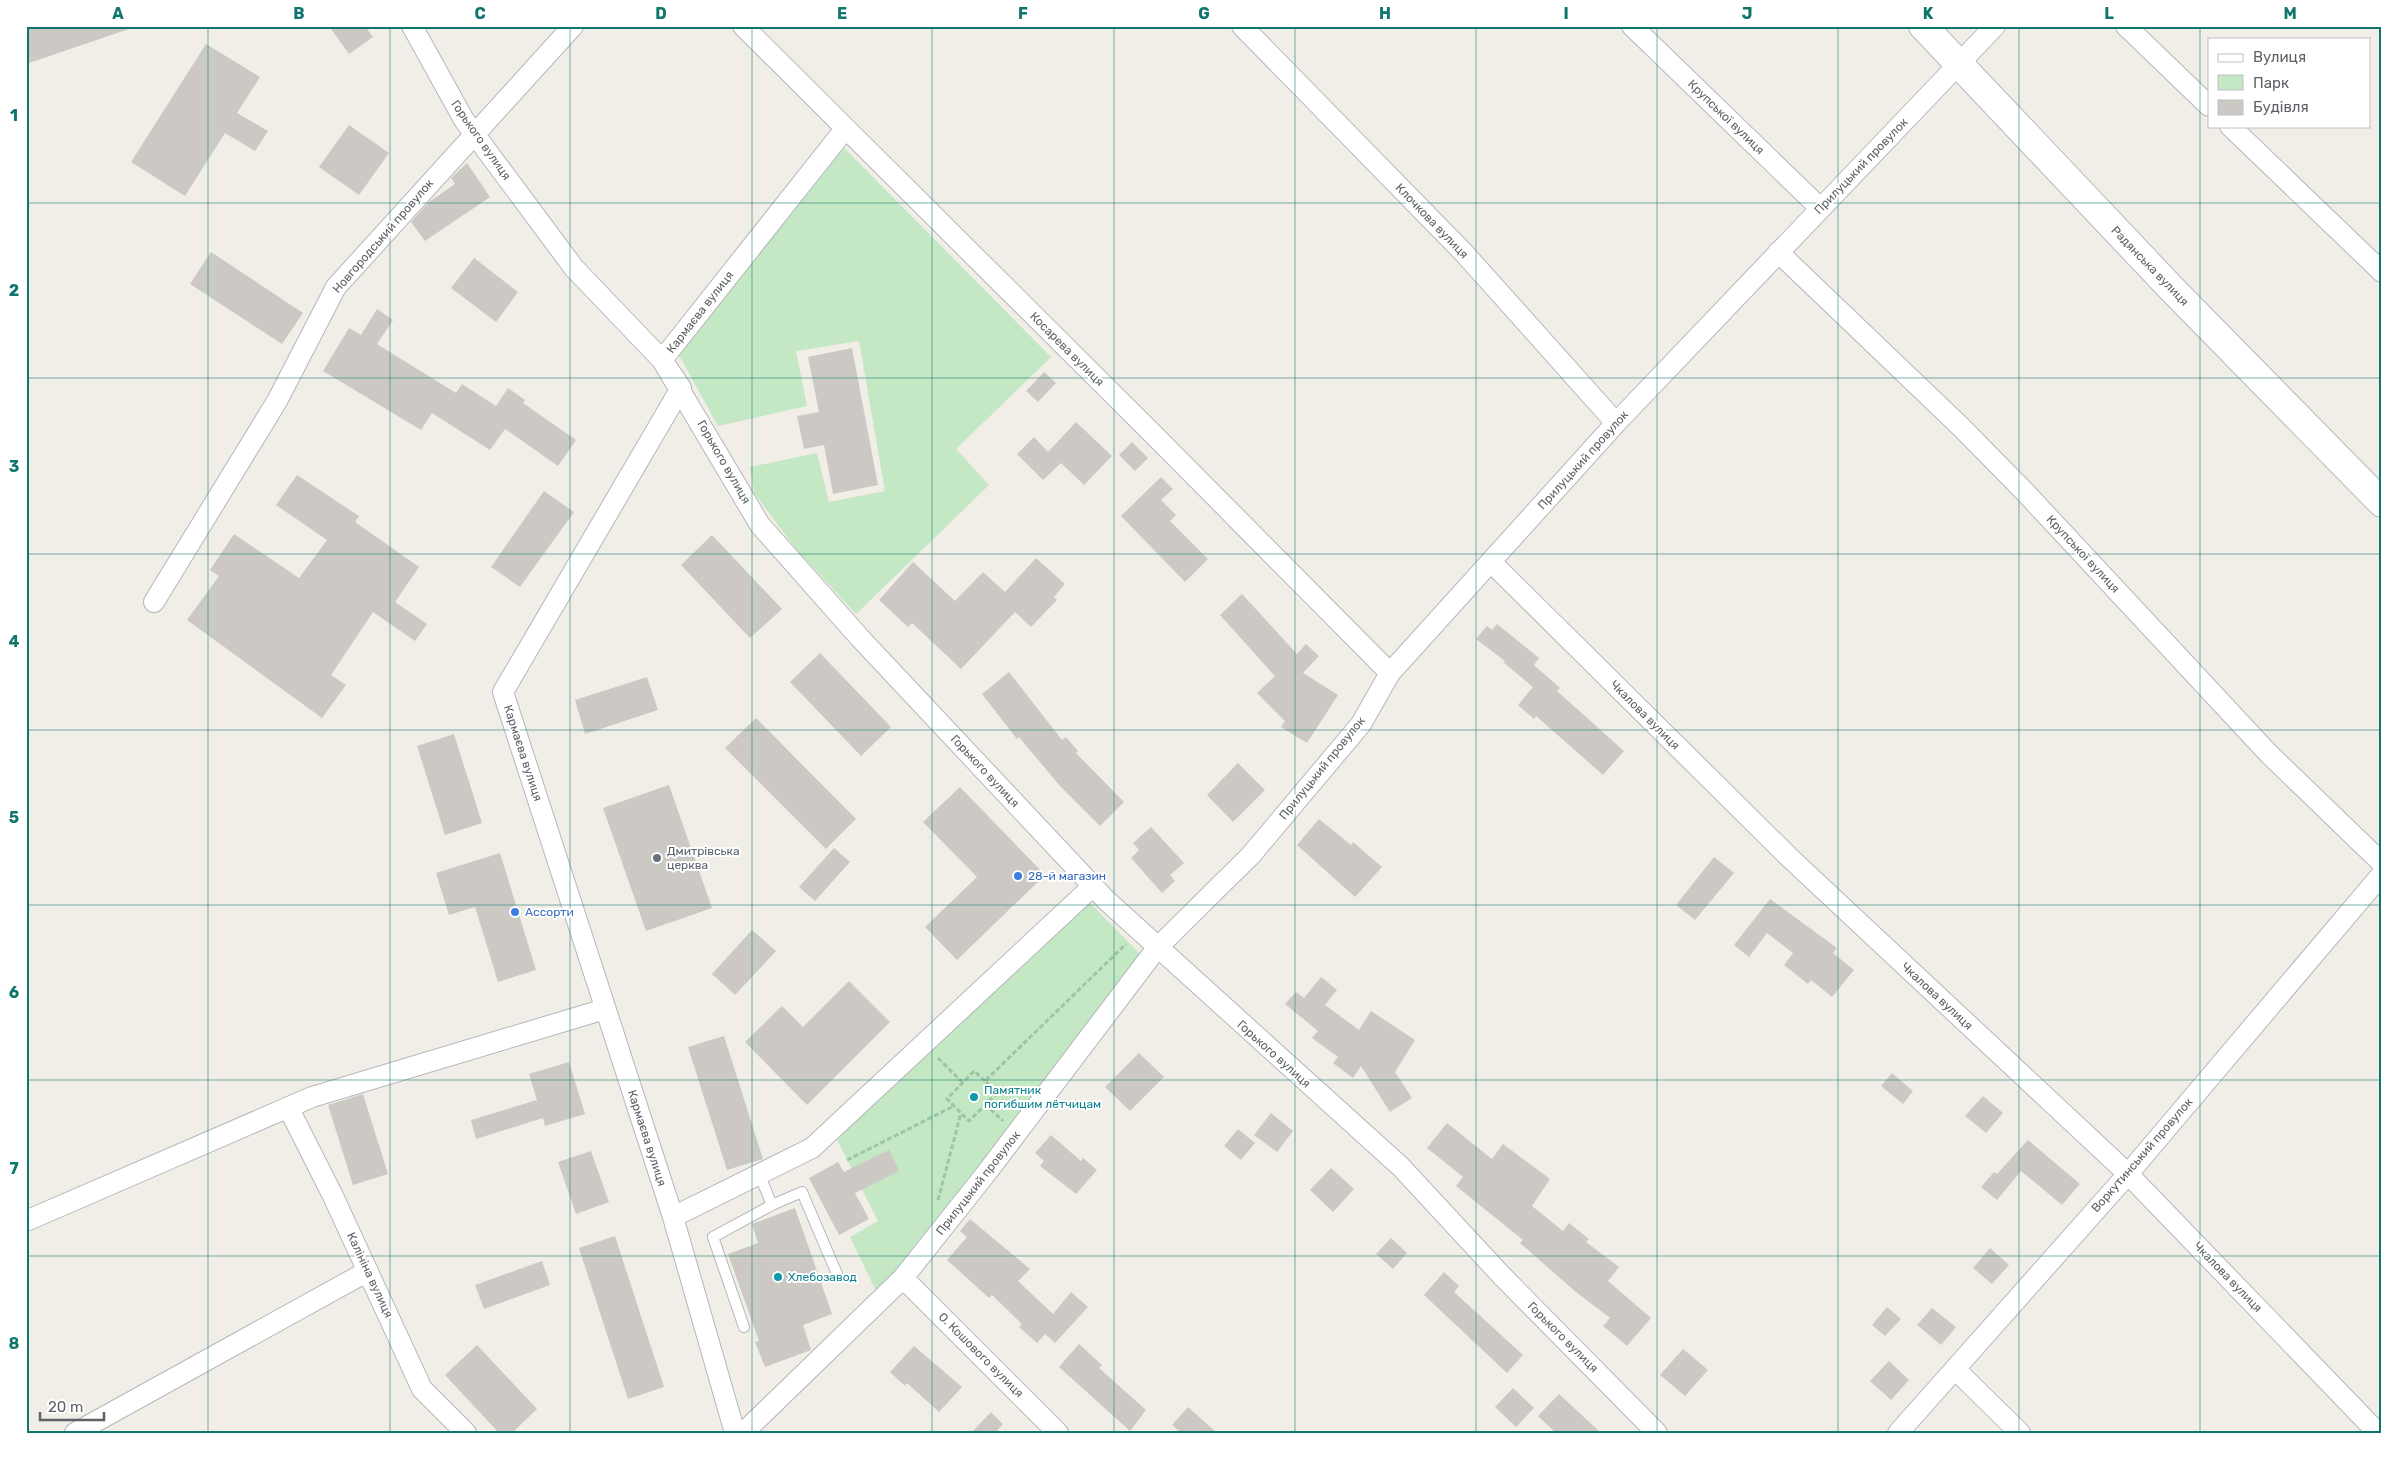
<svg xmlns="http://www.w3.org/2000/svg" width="2408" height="1459" font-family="Rubik,sans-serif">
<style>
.green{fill:#c4e7c4}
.building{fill:#ccc9c4}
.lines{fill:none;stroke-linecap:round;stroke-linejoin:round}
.service-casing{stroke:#b4b7bb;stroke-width:12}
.minor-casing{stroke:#b4b7bb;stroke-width:22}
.secondary-casing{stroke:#b5b9be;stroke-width:30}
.path{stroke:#9bc6a8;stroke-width:3;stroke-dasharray:5 2.5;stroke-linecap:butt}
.service{stroke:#fff;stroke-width:10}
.minor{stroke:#fff;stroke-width:20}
.secondary{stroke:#fff;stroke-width:28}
.grid{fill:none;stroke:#0f766e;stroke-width:1;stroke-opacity:0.55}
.worship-dot{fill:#6b7280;stroke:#fff;stroke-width:2}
.shop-dot{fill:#3f7fe0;stroke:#fff;stroke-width:2}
.culture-dot{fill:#0f9aa8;stroke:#fff;stroke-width:2}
.labels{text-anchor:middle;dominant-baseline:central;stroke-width:4;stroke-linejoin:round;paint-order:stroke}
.street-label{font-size:12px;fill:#5e6267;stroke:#fff}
.worship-label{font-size:12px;fill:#5b616d;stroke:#fff;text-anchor:start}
.shop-label{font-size:12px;fill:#366cbe;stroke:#fff;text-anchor:start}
.culture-label{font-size:12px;fill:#0d838f;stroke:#fff;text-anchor:start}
.neatline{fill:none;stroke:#0f766e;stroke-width:2}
.grid-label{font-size:16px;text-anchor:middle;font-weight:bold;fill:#0f766e}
</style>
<rect width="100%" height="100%" fill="#f0eee7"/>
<path class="green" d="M 844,148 L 1051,357 L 956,449 L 989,485 L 856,614 L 796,549 L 754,493 L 750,467 L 817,453 L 829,502 L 885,491 L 859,341 L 796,351 L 807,406 L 718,426 L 679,355 Z
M 1088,901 L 1141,955 L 912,1253 L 876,1291 L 850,1237 L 878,1221 L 836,1138 Z"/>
<path class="building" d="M 26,26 L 129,26 L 129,29 L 26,64 Z
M 329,26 L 365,26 L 373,37 L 349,54 Z
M 206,44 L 260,77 L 237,113 L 268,131 L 255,151 L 225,133 L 185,196 L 131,162 Z
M 349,125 L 389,153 L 359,195 L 319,167 Z
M 467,163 L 490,197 L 425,241 L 411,222 L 429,202 L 455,184 L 451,178 Z
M 211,252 L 303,313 L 282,344 L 190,284 Z
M 474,258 L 518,292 L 496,322 L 451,288 Z
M 377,309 L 393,320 L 377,344 L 456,393 L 462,384 L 496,406 L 508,388 L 525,400 L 523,403 L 576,440 L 558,466 L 505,429 L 490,450 L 432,413 L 421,430 L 323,371 L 349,328 L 361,335 Z
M 852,348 L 878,485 L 833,494 L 824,445 L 804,449 L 797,416 L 819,412 L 808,357 Z
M 1044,372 L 1056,383 L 1038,402 L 1026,391 Z
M 1076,422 L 1112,456 L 1084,485 L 1061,463 L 1043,480 L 1017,454 L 1034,437 L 1048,452 Z
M 1132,442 L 1148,458 L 1135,471 L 1119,455 Z
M 297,475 L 359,516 L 355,522 L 419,567 L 395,602 L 427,624 L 415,641 L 373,612 L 331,675 L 346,685 L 322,718 L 187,620 L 219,576 L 210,570 L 234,534 L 299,578 L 327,540 L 276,505 Z
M 1161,477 L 1173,489 L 1161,500 L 1176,515 L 1170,521 L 1208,559 L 1185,582 L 1121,516 Z
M 544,491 L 574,512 L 520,587 L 491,567 Z
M 712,535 L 782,609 L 750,638 L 681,565 Z
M 1036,558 L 1065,584 L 1054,597 L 1057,600 L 1031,627 L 1015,612 L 961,669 L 912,623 L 908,627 L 879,600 L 913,562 L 955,601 L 983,572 L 1005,592 Z
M 1242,594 L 1297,654 L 1306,644 L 1319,656 L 1303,673 L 1338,695 L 1307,743 L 1281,727 L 1285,721 L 1257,693 L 1275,676 L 1220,615 Z
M 1497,624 L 1539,658 L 1534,665 L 1560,688 L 1557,691 L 1624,751 L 1603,775 L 1536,716 L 1534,719 L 1518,705 L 1533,687 L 1503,662 L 1505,661 L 1476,639 L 1487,626 L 1492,630 Z
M 820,653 L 891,727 L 861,756 L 790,682 Z
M 1009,672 L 1062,740 L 1066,737 L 1078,751 L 1076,753 L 1124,802 L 1100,826 L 1060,786 L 1019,737 L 1017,739 L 982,694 Z
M 647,677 L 658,710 L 585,734 L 575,700 Z
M 756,718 L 856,819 L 826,849 L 725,748 Z
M 454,734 L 482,823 L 445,835 L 417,746 Z
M 1238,763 L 1265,790 L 1233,822 L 1207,795 Z
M 669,785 L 712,908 L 646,931 L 603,808 Z
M 960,787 L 1045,875 L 957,960 L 925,927 L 977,877 L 923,822 Z
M 1319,819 L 1351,845 L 1353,842 L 1382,867 L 1355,897 L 1297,845 Z
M 1151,827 L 1184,863 L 1170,875 L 1175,881 L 1162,893 L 1131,858 L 1139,850 L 1133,843 Z
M 834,848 L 850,862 L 815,901 L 799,887 Z
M 500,853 L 536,970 L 498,982 L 475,907 L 449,915 L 436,873 Z
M 1714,857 L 1734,873 L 1695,920 L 1676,905 Z
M 1770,899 L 1837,948 L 1833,953 L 1854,970 L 1832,997 L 1811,980 L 1808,984 L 1784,965 L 1793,953 L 1767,933 L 1749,957 L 1734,945 Z
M 752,930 L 776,951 L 735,995 L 712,974 Z
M 1321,977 L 1337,990 L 1325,1005 L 1359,1030 L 1371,1011 L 1415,1040 L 1395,1072 L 1412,1098 L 1390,1112 L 1361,1066 L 1353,1078 L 1333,1063 L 1338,1057 L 1312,1038 L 1318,1031 L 1285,1004 L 1296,992 L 1304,998 Z
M 849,981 L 890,1022 L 807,1105 L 745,1042 L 782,1006 L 803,1027 Z
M 724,1036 L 763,1159 L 727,1170 L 688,1047 Z
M 1139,1053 L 1164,1077 L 1130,1111 L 1105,1087 Z
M 569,1062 L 585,1114 L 545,1126 L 543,1118 L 476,1139 L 471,1120 L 537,1100 L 529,1074 Z
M 1892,1073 L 1913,1091 L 1903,1104 L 1881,1086 Z
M 363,1094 L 388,1174 L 353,1185 L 328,1105 Z
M 1983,1096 L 2003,1113 L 1986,1133 L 1965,1116 Z
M 1271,1113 L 1293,1131 L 1277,1152 L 1254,1135 Z
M 1447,1123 L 1492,1159 L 1503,1144 L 1550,1179 L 1532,1206 L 1563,1231 L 1569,1223 L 1589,1239 L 1586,1242 L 1619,1267 L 1608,1281 L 1651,1318 L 1627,1346 L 1603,1326 L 1610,1318 L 1576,1292 L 1520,1243 L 1523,1240 L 1456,1186 L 1463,1177 L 1427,1148 Z
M 1238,1129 L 1255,1143 L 1241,1160 L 1224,1146 Z
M 1051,1135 L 1081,1161 L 1083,1158 L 1097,1170 L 1076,1194 L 1040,1166 L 1044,1161 L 1035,1153 Z
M 2028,1140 L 2080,1184 L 2062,1205 L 2021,1171 L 1997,1200 L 1981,1187 L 1994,1172 L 1997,1174 Z
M 889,1150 L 899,1171 L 855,1193 L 869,1219 L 839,1235 L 809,1178 L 838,1162 L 844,1172 Z
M 591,1151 L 609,1202 L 576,1214 L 558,1162 Z
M 1331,1168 L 1354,1189 L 1333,1212 L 1310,1190 Z
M 795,1208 L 832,1314 L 803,1325 L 811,1350 L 765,1367 L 755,1342 L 759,1341 L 728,1254 L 758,1243 L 752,1224 Z
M 970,1219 L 1030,1269 L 1018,1281 L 1053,1314 L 1071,1292 L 1088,1307 L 1055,1343 L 1045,1334 L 1037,1343 L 1019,1327 L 1022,1324 L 992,1295 L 989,1298 L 947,1260 L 967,1237 L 960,1231 Z
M 615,1236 L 664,1387 L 628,1399 L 579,1248 Z
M 1391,1238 L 1407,1253 L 1393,1269 L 1376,1254 Z
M 1990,1248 L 2009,1265 L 1992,1284 L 1973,1268 Z
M 542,1261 L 550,1285 L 484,1309 L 475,1285 Z
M 1444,1272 L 1459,1286 L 1454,1292 L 1523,1355 L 1507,1373 L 1424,1295 Z
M 1887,1307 L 1901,1319 L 1885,1336 L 1872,1325 Z
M 1932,1308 L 1956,1327 L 1941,1345 L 1917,1325 Z
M 1079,1344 L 1102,1365 L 1099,1368 L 1146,1410 L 1130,1431 L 1059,1367 Z
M 477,1345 L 537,1409 L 512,1433 L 499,1433 L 445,1375 Z
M 914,1346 L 962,1387 L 939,1412 L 907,1383 L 905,1386 L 890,1372 Z
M 1683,1349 L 1708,1370 L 1685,1396 L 1660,1375 Z
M 1889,1361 L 1909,1380 L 1891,1400 L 1870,1381 Z
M 1513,1388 L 1534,1408 L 1516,1427 L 1495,1407 Z
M 1559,1394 L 1601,1433 L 1556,1433 L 1538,1416 Z
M 1188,1407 L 1217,1433 L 1181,1433 L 1172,1425 Z
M 991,1412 L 1003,1424 L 995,1433 L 971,1433 Z"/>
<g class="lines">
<g class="service-casing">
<path id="service" d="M 759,1174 L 772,1205 L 802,1192 L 837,1274
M 744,1327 L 713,1237 L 772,1205"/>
</g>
<g class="minor-casing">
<path id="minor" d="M 412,26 L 464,120 L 574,268 L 662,360 L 760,525 L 860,638 L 1106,900 L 1401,1167 L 1502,1276 L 1657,1433
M 743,26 L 1152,433 L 1390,673
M 1242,26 L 1464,253 L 1616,423
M 1632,26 L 1820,208
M 2126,26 L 2209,106
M 2230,126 L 2382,272
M 1778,252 L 1960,426 L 2024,491 L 2269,754 L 2382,863
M 1492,563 L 1791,859 L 2128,1174 L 2378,1433
M 154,602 L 277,401 L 336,287 L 573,26
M 288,1107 L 333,1196 L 422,1389 L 466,1433
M 673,1217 L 812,1148 L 1093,886
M 26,1221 L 312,1097 L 605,1009
M 903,1278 L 1058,1433
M 1955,1369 L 2020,1433
M 75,1433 L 368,1271
M 735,1433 L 673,1217 L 503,692 L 681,388 L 662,360 L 845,129
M 743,1433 L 903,1278 L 988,1171 L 1157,948 L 1251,855 L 1361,724 L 1390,673 L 1616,423 L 1995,26
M 1898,1433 L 2128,1174 L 2382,874"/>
</g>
<g class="secondary-casing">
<path id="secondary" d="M 1923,26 L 2169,286 L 2382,503"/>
</g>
<path class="path" d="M 938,1058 L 962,1082
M 985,1081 L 974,1071 L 947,1099 L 969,1121 L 997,1093 L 985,1081 L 1126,944
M 985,1104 L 1003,1121
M 847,1160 L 954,1106
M 938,1200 L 961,1113"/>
<use href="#service" class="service"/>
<use href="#minor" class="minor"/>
<use href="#secondary" class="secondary"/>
</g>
<path class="grid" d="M 208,26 L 208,1433M 390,26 L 390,1433M 570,26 L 570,1433M 752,26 L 752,1433M 932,26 L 932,1433M 1114,26 L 1114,1433M 1295,26 L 1295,1433M 1476,26 L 1476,1433M 1657,26 L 1657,1433M 1838,26 L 1838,1433M 2019,26 L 2019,1433M 2200,26 L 2200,1433M 26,203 L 2382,203M 26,378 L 2382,378M 26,554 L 2382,554M 26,730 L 2382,730M 26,905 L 2382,905M 26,1080 L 2382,1080M 26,1256 L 2382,1256"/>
<circle class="worship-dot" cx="657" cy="858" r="5"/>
<g class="shop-dot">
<circle cx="1018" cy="876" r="5"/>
<circle cx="515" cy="912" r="5"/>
</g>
<g class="culture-dot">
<circle cx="974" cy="1097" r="5"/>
<circle cx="778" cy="1277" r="5"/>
</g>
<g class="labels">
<g class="street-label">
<text transform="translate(1726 117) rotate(44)">Крупської вулиця</text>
<text transform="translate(481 140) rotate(55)">Горького вулиця</text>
<text transform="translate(1861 166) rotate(-46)">Прилуцький провулок</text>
<text transform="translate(1432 221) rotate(46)">Клочкова вулиця</text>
<text transform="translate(383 236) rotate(-49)">Новгородський провулок</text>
<text transform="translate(2150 266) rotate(46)">Радянська вулиця</text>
<text transform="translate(700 312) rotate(-52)">Кармаєва вулиця</text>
<text transform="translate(1067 349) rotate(45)">Косарева вулиця</text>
<text transform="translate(1583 460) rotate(-48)">Прилуцький провулок</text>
<text transform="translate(724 462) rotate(60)">Горького вулиця</text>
<text transform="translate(2083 554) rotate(47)">Крупської вулиця</text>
<text transform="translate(1645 715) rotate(45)">Чкалова вулиця</text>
<text transform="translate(523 753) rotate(72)">Кармаєва вулиця</text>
<text transform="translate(1322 768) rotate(-51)">Прилуцький провулок</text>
<text transform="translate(985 771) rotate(47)">Горького вулиця</text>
<text transform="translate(1937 996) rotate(43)">Чкалова вулиця</text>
<text transform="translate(1274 1054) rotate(42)">Горького вулиця</text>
<text transform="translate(647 1138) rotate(72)">Кармаєва вулиця</text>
<text transform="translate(2142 1155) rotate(-49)">Воркутинський провулок</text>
<text transform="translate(978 1183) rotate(-52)">Прилуцький провулок</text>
<text transform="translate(370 1275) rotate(65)">Калініна вулиця</text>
<text transform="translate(2228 1277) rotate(46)">Чкалова вулиця</text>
<text transform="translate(1563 1337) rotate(45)">Горького вулиця</text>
<text transform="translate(981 1355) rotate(45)">О. Кошового вулиця</text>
</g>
<g class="worship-label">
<text x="667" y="851">Дмитрівська<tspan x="667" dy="14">церква</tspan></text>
</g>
<g class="shop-label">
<text x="1028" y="876">28-й магазин</text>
<text x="525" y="912">Ассорти</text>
</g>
<g class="culture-label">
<text x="984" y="1090">Памятник<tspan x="984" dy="14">погибшим лётчицам</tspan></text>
<text x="788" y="1277">Хлебозавод</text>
</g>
</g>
<rect width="2408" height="1459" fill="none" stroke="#ffffff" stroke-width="55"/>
<rect x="2208" y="38" width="162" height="90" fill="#ffffff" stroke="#bfc0c2"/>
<rect x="2218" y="54" width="25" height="8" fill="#ffffff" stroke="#bfc0c2"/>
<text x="2253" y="62" font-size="15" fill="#5e6267">Вулиця</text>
<rect x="2218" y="75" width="25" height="15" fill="#c4e7c4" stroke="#bfc0c2"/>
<text x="2253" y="88" font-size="15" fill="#5e6267">Парк</text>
<rect x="2218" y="100" width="25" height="15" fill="#ccc9c4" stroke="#bfc0c2"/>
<text x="2253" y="112" font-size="15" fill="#5e6267">Будівля</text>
<path d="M40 1412v8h64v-8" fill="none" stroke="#5e6267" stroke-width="2.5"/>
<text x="48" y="1412" font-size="15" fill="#5e6267" stroke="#ffffff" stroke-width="4" paint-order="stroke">20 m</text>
<rect x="28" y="28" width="2352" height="1404" class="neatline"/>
<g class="grid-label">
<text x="118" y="19">A</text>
<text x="299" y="19">B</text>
<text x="480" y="19">C</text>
<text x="661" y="19">D</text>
<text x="842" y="19">E</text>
<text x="1023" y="19">F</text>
<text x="1204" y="19">G</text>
<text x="1385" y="19">H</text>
<text x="1566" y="19">I</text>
<text x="1747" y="19">J</text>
<text x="1928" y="19">K</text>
<text x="2109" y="19">L</text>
<text x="2290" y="19">M</text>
<text x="14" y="121">1</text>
<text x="14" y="296">2</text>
<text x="14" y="472">3</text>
<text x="14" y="647">4</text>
<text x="14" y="823">5</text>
<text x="14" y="998">6</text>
<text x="14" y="1174">7</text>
<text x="14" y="1349">8</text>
</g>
</svg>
